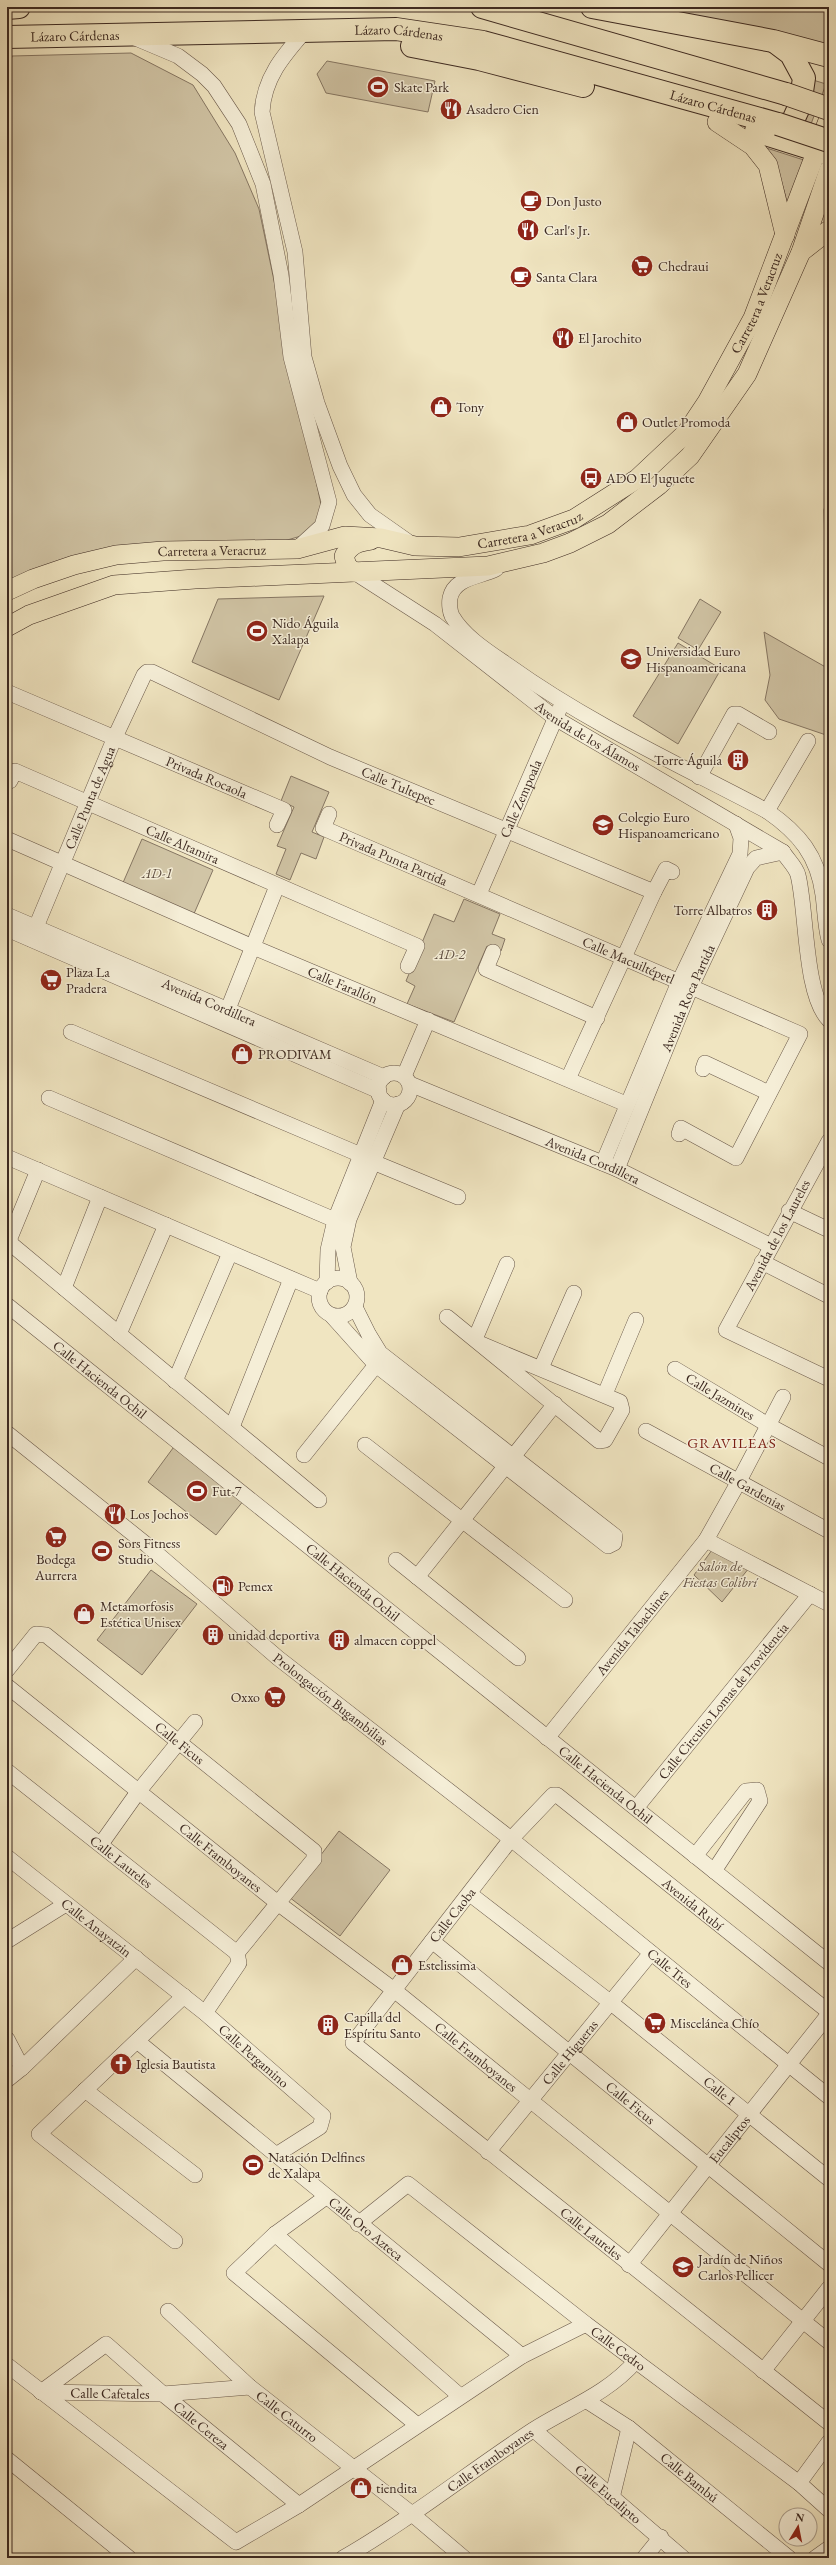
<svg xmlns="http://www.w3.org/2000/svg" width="836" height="2565" font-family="'EB Garamond',serif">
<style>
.green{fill:#d1c5a6;stroke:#867764}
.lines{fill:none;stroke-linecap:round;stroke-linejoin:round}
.stream{stroke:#837361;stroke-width:3}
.minor-casing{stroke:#695849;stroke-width:16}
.major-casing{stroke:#3c2921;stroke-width:20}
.highway-casing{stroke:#3c2921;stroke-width:24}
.minor{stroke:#f5eed7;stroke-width:15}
.major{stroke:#f0e5c1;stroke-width:19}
.highway{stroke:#f0e5c1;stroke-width:22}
.highway-bridge-casing{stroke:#3c2921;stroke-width:24;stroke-linecap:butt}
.highway-bridge{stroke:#f0e5c1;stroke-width:22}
.labels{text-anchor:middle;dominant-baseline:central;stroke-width:3;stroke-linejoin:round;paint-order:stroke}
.street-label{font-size:14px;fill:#3c2921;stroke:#f5eed7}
.poi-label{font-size:14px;fill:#3c2921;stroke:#f5eed7;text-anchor:start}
.park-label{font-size:14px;font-style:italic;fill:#615042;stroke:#f5eed7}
.neighbourhood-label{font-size:15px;letter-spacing:1px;fill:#7a1f14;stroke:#f5eed7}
</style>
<rect width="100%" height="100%" fill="#f0e5c1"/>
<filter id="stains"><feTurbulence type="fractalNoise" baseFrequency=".005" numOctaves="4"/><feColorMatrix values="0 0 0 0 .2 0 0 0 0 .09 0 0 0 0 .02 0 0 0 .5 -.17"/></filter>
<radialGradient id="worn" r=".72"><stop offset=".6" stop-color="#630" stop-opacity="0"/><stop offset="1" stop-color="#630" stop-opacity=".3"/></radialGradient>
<path class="green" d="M 593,7 L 829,7 L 829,60 Z
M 131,53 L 193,85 L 235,153 L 259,209 L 323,514 L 301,536 L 277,543 L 159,554 L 7,589 L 7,78 L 12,56 Z
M 327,61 L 435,81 L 428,112 L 326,93 L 317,74 Z
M 813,80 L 826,84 L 808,132 L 797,128 Z
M 757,145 L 807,161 L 788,210 C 784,180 775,168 757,145 Z
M 324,596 L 279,700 L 192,662 L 218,599 Z
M 700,599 L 721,612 L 698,650 L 678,638 Z
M 764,632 L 829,669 L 829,736 L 779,719 L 765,700 L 770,675 Z
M 678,643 L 721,669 L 678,744 L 633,716 Z
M 291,776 L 329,792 L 312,832 L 324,837 L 316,859 L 301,853 L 290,880 L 276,874 L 286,849 L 277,846 L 294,807 L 281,801 Z
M 142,839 L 213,870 L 193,916 L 122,885 Z
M 464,899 L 500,914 L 492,934 L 505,939 L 501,951 L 487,946 L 454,1022 L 407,1004 L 415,986 L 406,981 L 434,914 L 454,922 Z
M 176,1444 L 244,1500 L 216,1535 L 148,1482 Z
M 712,1550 L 749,1568 L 722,1602 L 694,1575 Z
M 151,1570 L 197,1604 L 142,1675 L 97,1640 Z
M 339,1831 L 390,1870 L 340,1936 L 289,1897 Z"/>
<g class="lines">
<path class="stream" d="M 829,496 L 825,510 L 829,670"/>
<g class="minor-casing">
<g id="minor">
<path d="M 304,32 C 283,56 264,78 262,112 L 295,252 L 304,357 L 317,403 L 340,466 L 354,495 L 370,515 L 407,541"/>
<path d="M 133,37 L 178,56 L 202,74 L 214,86 L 239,124 L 263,184 L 281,275 L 291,357 L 329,502 L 322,526 L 299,547"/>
<path d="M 496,569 C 481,577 454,577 450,598 C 449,604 450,612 452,616 C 464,637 490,653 509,666 C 590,724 680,765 767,811 C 799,833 818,856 823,895 C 825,910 825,925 829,940"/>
<path id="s1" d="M 354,572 L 435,624 L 555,718 L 783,852 C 787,859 796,867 798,875 C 807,911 804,995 829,1020"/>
<path id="s2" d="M 7,692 L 284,810 L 277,825"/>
<path d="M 699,777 L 734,714 L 738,714 L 769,732"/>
<path id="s3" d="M 10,781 L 15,771 L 417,946 L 408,966"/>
<path d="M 767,811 L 808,741"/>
<path id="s4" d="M 329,814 L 323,828 L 800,1034 L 736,1158 L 681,1128 L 679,1134"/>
<path id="s5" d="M 7,839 L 253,947 L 626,1104"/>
<path id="s6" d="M 479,894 L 559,710"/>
<path id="s7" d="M 7,915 L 384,1077"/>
<path d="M 7,929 L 379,1091"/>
<path id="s8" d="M 31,939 L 115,737 L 144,675 L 147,672 L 152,672 L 330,757 L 654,892"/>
<path d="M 493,952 L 486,969 L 597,1018"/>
<path d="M 228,1009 L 277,886"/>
<path d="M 71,1032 L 361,1155"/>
<path d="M 703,1069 L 705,1063 L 769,1093"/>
<circle cx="394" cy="1089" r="16"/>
<path d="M 404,1076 L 428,1020"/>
<path d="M 568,1079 L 654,892 L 666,869 L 672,872"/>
<path id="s9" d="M 410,1084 L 617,1169 L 771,1246"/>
<path d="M 49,1098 L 335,1220"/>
<path d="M 829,1141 L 726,1330 L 829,1379"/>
<path d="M 7,1157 L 320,1291"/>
<path d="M 373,1162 L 458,1197"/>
<path d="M 603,1163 L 679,982 L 740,854 L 741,838 L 736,824"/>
<path id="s10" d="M 617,1169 L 691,987 L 747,868 L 756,858 L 783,852"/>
<path d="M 38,1170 L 10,1238 L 11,1244 L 319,1500"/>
<path d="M 789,1211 L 829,1230"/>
<path d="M 762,1262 L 829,1296"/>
<circle cx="338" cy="1297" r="19"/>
<path d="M 327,1282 L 328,1250 L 335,1220 L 383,1100"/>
<path d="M 350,1283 L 343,1247 L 349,1219 L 398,1104"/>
<path d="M 64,1288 L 100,1197"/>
<path id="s11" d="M 7,1305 L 829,1963"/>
<path d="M 332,1316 L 376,1365 L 608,1546 L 614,1543 L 615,1536 L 380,1353 L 369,1335 L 355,1307"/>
<path d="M 447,1317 L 599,1441 L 605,1440 L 622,1410 L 620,1402 L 481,1344"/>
<path d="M 119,1334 L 166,1225"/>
<path d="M 475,1339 L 507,1264"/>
<path d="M 541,1368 L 574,1293"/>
<path id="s12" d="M 675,1369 L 768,1425 L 829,1458"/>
<path d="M 175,1381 L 230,1253"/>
<path d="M 605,1394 L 636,1320"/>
<path d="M 232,1427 L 291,1279"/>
<path id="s13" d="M 646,1431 L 829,1531"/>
<path id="s14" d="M 7,1433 L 147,1545 L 278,1658 L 511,1839 L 829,2097"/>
<path d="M 365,1445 L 565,1600"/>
<path d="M 304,1455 L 376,1365"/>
<path d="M 706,1540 L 829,1604"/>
<path d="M 396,1560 L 518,1658"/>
<path d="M 417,1577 L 555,1404"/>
<path id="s15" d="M 7,1670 L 36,1634 L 46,1635 L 314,1851 L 314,1859 L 237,1953"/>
<path id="s16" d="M 7,1686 L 279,1904 L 394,1990 L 829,2342"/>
<path id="s17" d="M 547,1738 L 706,1540 L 738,1483 L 783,1397"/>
<path id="s18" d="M 7,1771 L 237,1953"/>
<path id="s19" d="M 636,1808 L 810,1594"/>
<path d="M 101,1844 L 138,1792 L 195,1722"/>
<path d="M 695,1856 L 746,1791 L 757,1790 L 760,1801 L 714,1871"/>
<path id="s20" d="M 7,1857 L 205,2013 L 323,2116 L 320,2127 L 276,2155"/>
<path id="s21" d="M 470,1894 L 610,2002 L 829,2179"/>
<path d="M 7,1941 L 66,1904"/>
<path id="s22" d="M 432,1941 L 829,2264"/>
<path id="s23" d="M 829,2012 L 557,1795 L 553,1795 L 511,1839 L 353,2043 L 829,2423"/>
<path d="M 205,2013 L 239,1963 L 237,1953"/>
<path d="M 7,2039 L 22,2068"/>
<path id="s24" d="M 137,2041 L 522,2356"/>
<path d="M 7,2080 L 22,2068 L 136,1958"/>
<path d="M 85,2090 L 195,2175"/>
<path id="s25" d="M 488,2152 L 651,1953"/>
<path d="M 326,2197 L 275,2234 L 234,2273 L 416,2424"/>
<path id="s26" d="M 358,2224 L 408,2184 L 586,2324 L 799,2483 L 829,2510"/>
<path d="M 275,2234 L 460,2396"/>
<path d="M 175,2241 L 39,2134 L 184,1996"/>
<path id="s27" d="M 629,2265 L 829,2014"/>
<path id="s28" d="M 168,2311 L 250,2387 L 412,2514 L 464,2558"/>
<path d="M 7,2365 L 236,2542 L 299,2505 L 522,2356 L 586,2324"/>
<path d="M 763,2371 L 829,2288"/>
<path id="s29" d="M 41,2392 L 106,2344 L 163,2394 L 299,2505"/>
<path id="s30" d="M 41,2392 L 163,2394 L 250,2387"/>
<path id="s31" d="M 587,2401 L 629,2428 L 789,2558"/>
<path id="s32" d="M 534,2430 L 683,2558"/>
<path d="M 7,2459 L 129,2558"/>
<path d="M 799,2483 L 829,2442"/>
<path d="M 612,2498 L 629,2428"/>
<path id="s33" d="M 343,2558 C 409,2520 469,2472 533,2430 C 569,2407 606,2395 636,2361"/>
<path d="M 644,2558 L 661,2537"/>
<path d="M 815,2558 L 829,2548"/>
</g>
</g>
<g class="major-casing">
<g id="major">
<path d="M 717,122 L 753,146 L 768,165 L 785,235"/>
<path d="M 801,252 L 829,230"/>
<path d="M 354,572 L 347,566 L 344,556 C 351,544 358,542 371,540"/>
<path id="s34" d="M 7,591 L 33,579 L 74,565 L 116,555 L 163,551 L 297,549 L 345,536 L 381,538 L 415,546 L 459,547 L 530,535 L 574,519 L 637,479 L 687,432 L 707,402 L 753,318 L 829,118"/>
<path d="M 7,627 L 29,615 L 114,585 L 195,579 L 488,566 L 543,553 L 570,543 L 608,524 L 659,485 L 690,456 L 747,374 L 801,252 L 829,170"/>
</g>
</g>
<g class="highway-casing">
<g id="highway">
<path d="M 482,7 L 786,94"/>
<path d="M 592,7 L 773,41 L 829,56"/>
<path d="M 7,8 L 19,7"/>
<path id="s35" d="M 7,37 L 396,29 L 483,42 L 778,124"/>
<path d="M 775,42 L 791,54 L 804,78 L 800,105 L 790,127 L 776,136"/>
<path d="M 412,46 L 479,59 L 583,86"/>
<path d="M 756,131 L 829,154"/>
</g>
</g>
<use href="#minor" class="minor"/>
<use href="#major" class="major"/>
<use href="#highway" class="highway"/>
<g class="highway-bridge-casing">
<path id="highway-bridge" d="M 786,94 L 829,109
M 778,124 L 829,141"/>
</g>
<use href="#highway-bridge" class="highway-bridge"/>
</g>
<defs>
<g id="stadium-disc" transform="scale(1.15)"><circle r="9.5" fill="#8f2418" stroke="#f5eed7"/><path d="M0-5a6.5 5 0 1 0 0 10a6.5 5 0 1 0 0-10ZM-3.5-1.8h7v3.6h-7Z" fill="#fff"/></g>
<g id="restaurant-disc" transform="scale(1.15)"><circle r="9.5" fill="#8f2418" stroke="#f5eed7"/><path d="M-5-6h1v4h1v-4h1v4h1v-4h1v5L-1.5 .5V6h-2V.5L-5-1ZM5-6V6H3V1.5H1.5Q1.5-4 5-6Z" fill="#fff"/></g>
<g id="cafe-disc" transform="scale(1.15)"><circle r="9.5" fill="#8f2418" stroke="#f5eed7"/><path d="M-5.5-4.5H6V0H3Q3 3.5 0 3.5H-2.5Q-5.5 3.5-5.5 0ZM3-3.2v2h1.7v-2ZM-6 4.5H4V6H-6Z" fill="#fff"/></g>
<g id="supermarket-disc" transform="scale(1.15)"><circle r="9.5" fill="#8f2418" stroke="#f5eed7"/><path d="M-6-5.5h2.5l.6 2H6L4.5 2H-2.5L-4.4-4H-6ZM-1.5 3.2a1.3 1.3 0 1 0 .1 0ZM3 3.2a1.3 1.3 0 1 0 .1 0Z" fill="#fff"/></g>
<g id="shop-disc" transform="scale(1.15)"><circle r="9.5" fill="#8f2418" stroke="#f5eed7"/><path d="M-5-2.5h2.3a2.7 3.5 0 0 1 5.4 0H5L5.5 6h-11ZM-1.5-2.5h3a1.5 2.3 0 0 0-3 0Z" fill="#fff"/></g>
<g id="bus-disc" transform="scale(1.15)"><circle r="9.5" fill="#8f2418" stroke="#f5eed7"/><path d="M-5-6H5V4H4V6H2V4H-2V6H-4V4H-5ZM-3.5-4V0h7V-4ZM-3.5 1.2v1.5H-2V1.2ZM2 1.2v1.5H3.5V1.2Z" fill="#fff"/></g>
<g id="university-disc" transform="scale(1.15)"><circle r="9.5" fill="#8f2418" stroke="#f5eed7"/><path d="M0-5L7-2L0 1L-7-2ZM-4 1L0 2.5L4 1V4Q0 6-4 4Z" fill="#fff"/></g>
<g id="building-disc" transform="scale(1.15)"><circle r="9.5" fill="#8f2418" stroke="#f5eed7"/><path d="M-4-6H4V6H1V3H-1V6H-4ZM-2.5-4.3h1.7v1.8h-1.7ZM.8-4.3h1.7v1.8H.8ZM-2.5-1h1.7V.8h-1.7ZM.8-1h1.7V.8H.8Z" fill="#fff"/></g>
<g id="school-disc" transform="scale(1.15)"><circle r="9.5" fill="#8f2418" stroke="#f5eed7"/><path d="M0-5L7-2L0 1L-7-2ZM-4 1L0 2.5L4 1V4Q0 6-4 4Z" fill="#fff"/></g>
<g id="fuel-disc" transform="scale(1.15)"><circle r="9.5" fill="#8f2418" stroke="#f5eed7"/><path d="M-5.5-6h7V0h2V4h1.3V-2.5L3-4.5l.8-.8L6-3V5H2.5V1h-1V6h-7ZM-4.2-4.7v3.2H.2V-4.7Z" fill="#fff"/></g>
<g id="church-disc" transform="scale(1.15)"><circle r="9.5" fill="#8f2418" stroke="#f5eed7"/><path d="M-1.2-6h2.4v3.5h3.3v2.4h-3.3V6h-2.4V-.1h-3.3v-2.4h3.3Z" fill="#fff"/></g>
</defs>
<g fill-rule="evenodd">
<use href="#stadium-disc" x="378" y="87"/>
<use href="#restaurant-disc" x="451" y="109"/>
<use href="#cafe-disc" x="531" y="201"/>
<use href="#restaurant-disc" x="528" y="230"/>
<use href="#supermarket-disc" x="642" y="266"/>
<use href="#cafe-disc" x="521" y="277"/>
<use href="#restaurant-disc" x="563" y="338"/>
<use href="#shop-disc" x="441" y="407"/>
<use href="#shop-disc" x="627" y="422"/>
<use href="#bus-disc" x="591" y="478"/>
<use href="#stadium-disc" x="257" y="631"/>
<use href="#university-disc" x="631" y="659"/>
<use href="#building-disc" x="738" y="760"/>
<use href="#school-disc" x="603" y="825"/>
<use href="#building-disc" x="767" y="910"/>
<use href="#supermarket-disc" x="51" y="980"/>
<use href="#shop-disc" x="242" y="1054"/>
<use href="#stadium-disc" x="197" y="1491"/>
<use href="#restaurant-disc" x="115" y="1514"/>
<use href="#supermarket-disc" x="56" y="1537"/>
<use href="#stadium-disc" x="102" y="1551"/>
<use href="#fuel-disc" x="223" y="1586"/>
<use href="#shop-disc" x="84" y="1614"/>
<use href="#building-disc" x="213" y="1635"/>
<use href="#building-disc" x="339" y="1640"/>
<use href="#supermarket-disc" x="275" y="1697"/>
<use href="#shop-disc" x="402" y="1965"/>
<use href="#supermarket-disc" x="655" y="2023"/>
<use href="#building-disc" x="328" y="2025"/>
<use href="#church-disc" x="121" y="2064"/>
<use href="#stadium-disc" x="253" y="2165"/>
<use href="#school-disc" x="683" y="2267"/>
<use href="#shop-disc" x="361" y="2488"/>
</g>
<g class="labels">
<g class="street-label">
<text stroke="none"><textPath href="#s35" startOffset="392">Lázaro Cárdenas</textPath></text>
<text stroke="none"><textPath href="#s35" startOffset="68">Lázaro Cárdenas</textPath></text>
<text stroke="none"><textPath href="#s35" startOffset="716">Lázaro Cárdenas</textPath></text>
<text stroke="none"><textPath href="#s34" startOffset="870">Carretera a Veracruz</textPath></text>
<text stroke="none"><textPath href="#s34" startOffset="534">Carretera a Veracruz</textPath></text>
<text stroke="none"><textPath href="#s34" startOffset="211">Carretera a Veracruz</textPath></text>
<text stroke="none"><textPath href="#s1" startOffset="286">Avenida de los Álamos</textPath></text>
<text stroke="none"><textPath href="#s2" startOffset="217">Privada Rocaola</textPath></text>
<text stroke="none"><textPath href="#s8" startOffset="568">Calle Tultepec</textPath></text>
<text stroke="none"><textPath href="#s8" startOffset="153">Calle Punta de Agua</textPath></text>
<text stroke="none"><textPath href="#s6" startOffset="104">Calle Zempoala</textPath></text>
<text stroke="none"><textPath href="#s3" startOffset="194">Calle Altamira</textPath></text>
<text stroke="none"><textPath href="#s4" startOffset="92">Privada Punta Partida</textPath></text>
<text stroke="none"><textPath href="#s4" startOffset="348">Calle Macuiltépetl</textPath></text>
<text stroke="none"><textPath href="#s5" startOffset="366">Calle Farallón</textPath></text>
<text stroke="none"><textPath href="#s10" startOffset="185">Avenida Roca Partida</textPath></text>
<text stroke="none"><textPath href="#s7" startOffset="220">Avenida Cordillera</textPath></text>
<text stroke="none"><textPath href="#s9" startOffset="198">Avenida Cordillera</textPath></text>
<text transform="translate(777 1235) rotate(-62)">Avenida de los Laureles</text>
<text stroke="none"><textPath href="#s11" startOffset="119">Calle Hacienda Ochil</textPath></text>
<text stroke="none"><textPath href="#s12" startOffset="53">Calle Jazmines</textPath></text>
<text stroke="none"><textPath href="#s13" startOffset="116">Calle Gardenias</textPath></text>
<text stroke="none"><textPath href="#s11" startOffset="443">Calle Hacienda Ochil</textPath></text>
<text stroke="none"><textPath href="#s17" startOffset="136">Avenida Tabachines</textPath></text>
<text stroke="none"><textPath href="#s14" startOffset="419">Prolongación Bugambilias</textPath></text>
<text stroke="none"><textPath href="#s19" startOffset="138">Calle Circuito Lomas de Providencia</textPath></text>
<text stroke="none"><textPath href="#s15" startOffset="228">Calle Ficus</textPath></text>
<text stroke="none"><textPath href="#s11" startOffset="767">Calle Hacienda Ochil</textPath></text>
<text stroke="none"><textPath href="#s16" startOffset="274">Calle Framboyanes</textPath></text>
<text stroke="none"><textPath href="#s18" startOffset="146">Calle Laureles</textPath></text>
<text transform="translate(693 1904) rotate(39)">Avenida Rubí</text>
<text transform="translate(452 1915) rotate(-52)">Calle Caoba</text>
<text stroke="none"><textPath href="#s20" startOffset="114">Calle Anayatzin</textPath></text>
<text stroke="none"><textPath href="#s14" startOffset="852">Calle Tres</textPath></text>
<text stroke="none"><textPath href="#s25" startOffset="129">Calle Higueras</textPath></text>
<text stroke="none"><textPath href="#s20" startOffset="317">Calle Pergamino</textPath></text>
<text stroke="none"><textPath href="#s16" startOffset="598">Calle Framboyanes</textPath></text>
<text stroke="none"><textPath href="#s21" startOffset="318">Calle 1</textPath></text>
<text stroke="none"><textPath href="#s22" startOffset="256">Calle Ficus</textPath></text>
<text stroke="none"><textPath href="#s27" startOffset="161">Eucaliptos</textPath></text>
<text stroke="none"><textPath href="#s24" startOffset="296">Calle Oro Azteca</textPath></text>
<text stroke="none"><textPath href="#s23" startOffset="976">Calle Laureles</textPath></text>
<text stroke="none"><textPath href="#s26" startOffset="331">Calle Cedro</textPath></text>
<text stroke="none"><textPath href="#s30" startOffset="69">Calle Cafetales</textPath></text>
<text stroke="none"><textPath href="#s28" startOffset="159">Calle Caturro</textPath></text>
<text stroke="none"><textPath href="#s29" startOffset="206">Calle Cereza</textPath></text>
<text stroke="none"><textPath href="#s33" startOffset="177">Calle Framboyanes</textPath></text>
<text stroke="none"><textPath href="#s31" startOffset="128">Calle Bambú</textPath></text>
<text stroke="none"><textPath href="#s32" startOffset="98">Calle Eucalipto</textPath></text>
</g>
<g class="poi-label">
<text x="394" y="87">Skate Park</text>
<text x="466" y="109">Asadero Cien</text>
<text x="546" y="201">Don Justo</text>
<text x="544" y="230">Carl's Jr.</text>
<text x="658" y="266">Chedraui</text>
<text x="536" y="277">Santa Clara</text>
<text x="578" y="338">El Jarochito</text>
<text x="456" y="407">Tony</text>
<text x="642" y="422">Outlet Promoda</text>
<text x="606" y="478">ADO El Juguete</text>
<text x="272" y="623">Nido Águila<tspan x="272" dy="16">Xalapa</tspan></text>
<text x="646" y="651">Universidad Euro<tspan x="646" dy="16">Hispanoamericana</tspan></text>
<text x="722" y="760" text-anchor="end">Torre Águila</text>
<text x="618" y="817">Colegio Euro<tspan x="618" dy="16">Hispanoamericano</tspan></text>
<text x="752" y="910" text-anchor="end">Torre Albatros</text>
<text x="66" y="972">Plaza La<tspan x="66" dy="16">Pradera</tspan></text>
<text x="258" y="1054">PRODIVAM</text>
<text x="212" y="1491">Fut-7</text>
<text x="130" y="1514">Los Jochos</text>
<text x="118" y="1543">Sors Fitness<tspan x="118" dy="16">Studio</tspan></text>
<text x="56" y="1559" text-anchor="middle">Bodega<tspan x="56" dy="16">Aurrera</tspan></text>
<text x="238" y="1586">Pemex</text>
<text x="100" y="1606">Metamorfosis<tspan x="100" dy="16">Estética Unisex</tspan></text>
<text x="228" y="1635">unidad deportiva</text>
<text x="354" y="1640">almacen coppel</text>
<text x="260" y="1697" text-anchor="end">Oxxo</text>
<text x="418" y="1965">Estelissima</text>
<text x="344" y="2017">Capilla del<tspan x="344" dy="16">Espíritu Santo</tspan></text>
<text x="670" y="2023">Miscelánea Chío</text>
<text x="136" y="2064">Iglesia Bautista</text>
<text x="268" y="2157">Natación Delfines<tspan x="268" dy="16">de Xalapa</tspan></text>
<text x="698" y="2259">Jardín de Niños<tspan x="698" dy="16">Carlos Pellicer</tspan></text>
<text x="376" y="2488">tiendita</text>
</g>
<g class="park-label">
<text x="157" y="873">AD-1</text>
<text x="450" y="954">AD-2</text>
<text x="720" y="1566">Salón de<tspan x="720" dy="16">Fiestas Colibrí</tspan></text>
</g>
<g class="neighbourhood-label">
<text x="732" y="1442">GRAVILEAS</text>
</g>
</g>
<rect width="836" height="2565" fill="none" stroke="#f0e5c1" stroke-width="24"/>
<rect x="8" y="8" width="820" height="2549" fill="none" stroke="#3c2921" stroke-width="2"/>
<rect x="12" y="12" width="812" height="2541" fill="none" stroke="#3c2921"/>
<g transform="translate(798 2527) rotate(10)"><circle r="19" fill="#f5eed7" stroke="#ab9f8e"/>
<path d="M0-3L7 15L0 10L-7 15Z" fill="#8f2418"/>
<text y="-6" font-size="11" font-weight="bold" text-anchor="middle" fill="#3c2921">N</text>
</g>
<rect width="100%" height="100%" filter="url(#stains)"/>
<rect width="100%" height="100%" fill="url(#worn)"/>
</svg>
